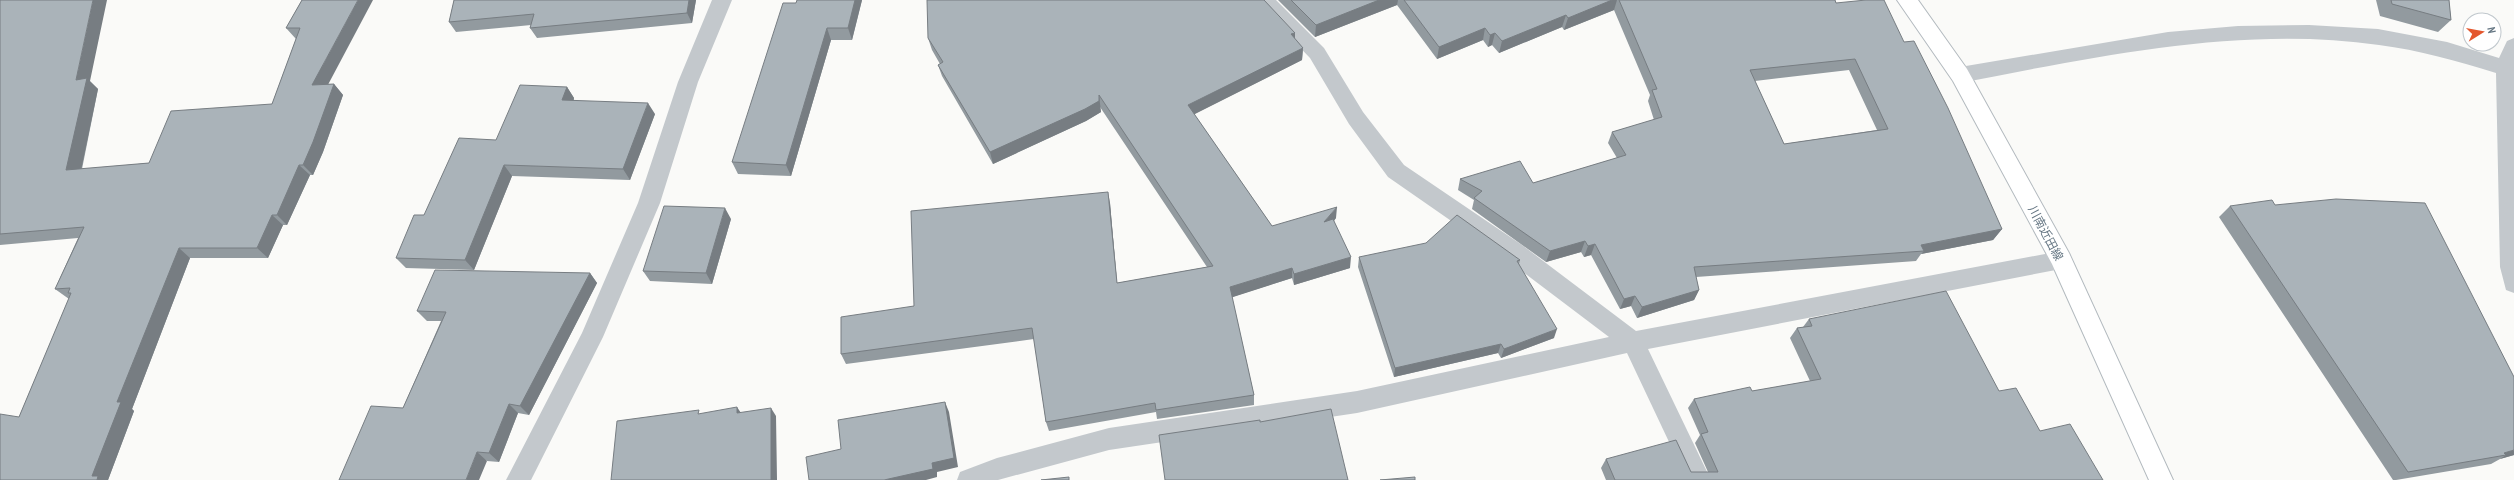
<svg xmlns="http://www.w3.org/2000/svg" width="2514" height="480" font-family="'PT Sans Narrow','Noto Sans JP',sans-serif">
<style>
.lines{fill:none;stroke-linecap:round;stroke-linejoin:round}
.secondary-casing{stroke:#b3babf;stroke-width:2}
.street{fill:#c3c8cc;fill-rule:evenodd}
.secondary{fill:#fff;fill-rule:evenodd}
.wall{fill:#929a9f;fill-rule:evenodd}
.shaded-wall{fill:#777d82}
.building{fill:#aab3b9;stroke:#777d82;fill-rule:evenodd}
.labels{text-anchor:middle;dominant-baseline:central;stroke-width:4;stroke-linejoin:round;paint-order:stroke}
.street-label{font-size:12px;fill:#657683;stroke:#fff}
</style>
<rect width="100%" height="100%" fill="#fafaf8"/>
<g class="lines">
<g class="secondary-casing">
<path id="secondary" d="M 1897,0 L 1918,0 L 1967,69 L 2069,253 L 2173,480 L 2149,480 L 2052,264 L 1953,81 Z"/>
</g>
<path class="street" d="M 712,0 L 732,0 L 698,82 L 660,203 L 603,337 L 531,480 L 506,480 L 582,333 L 638,203 L 678,82 Z
M 1254,0 L 1276,0 L 1324,48 L 1363,112 L 1404,165 L 1522,245 L 1636,331 L 2061,251 L 2069,253 L 2072,260 L 2069,267 L 2061,269 L 1648,349 L 1711,480 L 1687,480 L 1627,353 L 1357,413 L 1109,450 L 998,480 L 957,480 L 960,472 L 997,458 L 1109,428 L 1357,391 L 1609,337 L 1506,259 L 1388,177 L 1349,124 L 1310,58 Z
M 2309,25 L 2378,29 L 2447,42 L 2499,58 L 2507,41 L 2514,38 L 2514,293 L 2506,290 L 2500,267 L 2496,73 C 2457,61 2419,50 2379,45 C 2240,25 2096,57 1960,83 L 1953,81 L 1950,75 L 1953,69 L 1960,67 L 2168,32 L 2238,26 Z"/>
<use href="#secondary" class="secondary"/>
</g>
<path class="wall" d="M 0,0 L 98,89 L 82,169 L 149,163 L 272,104 L 296,39 L 286,28 L 302,0 L 328,84 L 334,84 L 343,95 L 323,152 L 313,175 L 310,175 L 287,225 L 283,225 L 268,258 L 190,258 L 132,409 L 134,411 L 108,480 L 0,480 L 19,417 L 69,299 L 55,289 L 78,238 L 0,245 Z
M 454,0 L 696,0 L 692,23 L 537,38 L 530,28 L 531,25 L 456,32 L 449,22 Z
M 862,0 L 852,40 L 831,40 L 791,176 L 738,174 L 732,162 L 796,3 Z
M 1278,0 L 1835,0 L 1836,3 L 1904,42 L 2002,229 L 1993,240 L 1921,254 L 1916,261 L 1696,277 L 1699,290 L 1694,300 L 1637,318 L 1631,306 L 1620,309 L 1591,255 L 1584,257 L 1581,252 L 1546,262 L 1472,209 L 1474,200 L 1458,190 L 1460,179 L 1533,183 L 1617,158 L 1608,143 L 1612,132 L 1654,120 L 1648,101 L 1650,95 L 1614,10 L 1564,30 L 1562,27 L 1499,53 L 1492,45 L 1488,47 L 1483,40 L 1437,59 L 1397,5 L 1315,37 ZM 1849,70 L 1877,130 L 1784,144 L 1755,81 Z
M 2376,0 L 2449,0 L 2451,20 L 2438,32 L 2380,16 Z
M 1295,33 L 1295,39 L 1303,48 L 1302,60 L 1194,114 L 1272,226 L 1336,218 L 1334,221 L 1350,268 L 1294,285 L 1292,278 L 1232,297 L 1254,395 L 1254,405 L 1157,419 L 1156,412 L 1049,431 L 1046,422 L 1034,339 L 846,364 L 841,354 L 914,306 L 1110,203 L 1117,283 L 1207,267 L 1100,107 L 1101,112 L 1086,121 L 993,164 L 942,76 L 938,65 L 940,64 L 932,50 L 928,38 Z
M 567,87 L 574,98 L 574,100 L 655,114 L 630,180 L 512,176 L 474,270 L 406,268 L 396,258 L 424,215 L 496,140 Z
M 2230,206 L 2514,455 L 2500,459 L 2491,464 L 2396,480 L 2393,480 L 2219,217 Z
M 731,219 L 712,284 L 650,281 L 643,271 Z
M 1359,257 L 1520,260 L 1519,264 L 1554,338 L 1501,358 L 1498,353 L 1394,377 L 1358,267 Z
M 590,273 L 597,283 L 529,415 L 518,413 L 499,462 L 487,461 L 403,408 L 441,321 L 427,321 L 417,311 Z
M 1809,319 L 1999,391 L 2040,431 L 2103,480 L 1606,480 L 1601,468 L 1606,459 L 1691,472 L 1708,472 L 1695,443 L 1700,435 L 1688,408 L 1694,399 L 1752,391 L 1810,381 L 1790,338 L 1797,328 L 1803,327 Z"/>
<path class="shaded-wall" d="M 93,0 L 107,0 L 90,81 L 98,89 L 79,180 L 66,170 L 76,80 Z
M 358,0 L 373,0 L 322,96 L 312,85 Z
M 689,0 L 696,0 L 692,23 L 687,13 Z
M 855,0 L 862,0 L 852,40 L 848,28 Z
M 1379,0 L 1398,0 L 1397,5 L 1315,37 L 1316,25 Z
M 1612,0 L 1617,0 L 1614,10 L 1564,30 L 1568,18 Z
M 1566,15 L 1562,27 L 1499,53 L 1502,41 Z
M 827,28 L 831,40 L 791,176 L 786,165 Z
M 1485,28 L 1483,40 L 1437,59 L 1439,47 Z
M 1295,33 L 1295,45 L 1291,34 Z
M 1495,33 L 1492,45 L 1488,47 L 1490,35 Z
M 1303,48 L 1302,60 L 1189,117 L 1188,105 Z
M 334,84 L 343,95 L 323,152 L 313,175 L 303,165 Z
M 567,87 L 574,98 L 569,111 L 562,100 Z
M 1099,95 L 1101,112 L 1086,121 L 993,164 L 990,152 Z
M 648,103 L 655,114 L 630,180 L 623,169 Z
M 299,165 L 310,175 L 287,225 L 277,215 Z
M 504,165 L 512,176 L 474,270 L 465,260 Z
M 1108,192 L 1110,203 L 1118,293 L 1117,283 Z
M 1337,207 L 1336,218 L 1323,233 L 1324,222 Z
M 725,208 L 731,219 L 712,284 L 706,273 Z
M 272,215 L 283,225 L 268,258 L 257,248 Z
M 2002,229 L 1993,240 L 1921,254 L 1924,251 L 1921,245 Z
M 1585,241 L 1581,252 L 1546,262 L 1550,251 Z
M 1595,244 L 1591,255 L 1584,257 L 1588,246 Z
M 179,248 L 190,258 L 132,409 L 134,411 L 108,480 L 97,480 L 92,476 L 117,402 Z
M 1351,257 L 1350,268 L 1294,285 L 1294,274 Z
M 1292,268 L 1292,278 L 1230,298 L 1230,287 Z
M 590,273 L 597,283 L 529,415 L 520,406 Z
M 1699,290 L 1694,300 L 1637,318 L 1642,307 Z
M 1635,296 L 1631,306 L 1620,309 L 1624,299 Z
M 1557,329 L 1554,338 L 1501,358 L 1504,349 Z
M 1501,344 L 1498,353 L 1394,377 L 1395,368 Z
M 945,402 L 949,412 L 958,467 L 937,472 L 937,477 L 926,480 L 884,480 L 932,463 Z
M 509,404 L 518,413 L 499,462 L 489,453 Z
M 737,407 L 743,416 L 737,413 Z
M 771,408 L 776,416 L 777,480 L 771,480 Z
M 2514,450 L 2514,455 L 2500,459 L 2506,455 L 2504,453 Z
M 477,452 L 487,461 L 479,480 L 466,480 Z"/>
<path class="building" d="M 0,0 L 93,0 L 76,80 L 87,78 L 66,170 L 149,163 L 171,111 L 272,104 L 300,28 L 286,28 L 302,0 L 358,0 L 312,85 L 334,84 L 313,142 L 303,165 L 299,165 L 277,215 L 272,215 L 257,248 L 179,248 L 117,402 L 121,402 L 92,476 L 98,476 L 97,480 L 0,480 L 0,414 L 19,417 L 71,293 L 68,293 L 70,288 L 55,289 L 84,227 L 0,234 Z
M 454,0 L 689,0 L 687,13 L 530,28 L 534,14 L 449,22 Z
M 797,0 L 855,0 L 848,28 L 827,28 L 786,165 L 732,162 L 783,3 L 796,3 Z
M 927,0 L 1264,0 L 1295,33 L 1291,34 L 1303,48 L 1188,105 L 1272,226 L 1337,207 L 1324,222 L 1333,219 L 1351,257 L 1294,274 L 1292,268 L 1230,287 L 1254,395 L 1156,410 L 1155,403 L 1046,422 L 1032,328 L 841,354 L 841,317 L 914,306 L 911,211 L 1108,192 L 1117,283 L 1213,266 L 1099,95 L 1099,101 L 1085,109 L 990,152 L 938,65 L 943,62 L 928,38 Z
M 1291,0 L 1379,0 L 1316,25 Z
M 1404,0 L 1612,0 L 1568,18 L 1566,15 L 1502,41 L 1495,33 L 1490,35 L 1485,28 L 1439,47 Z
M 1619,0 L 1835,0 L 1836,3 L 1866,0 L 1884,0 L 1904,42 L 1914,41 L 1948,108 L 2002,229 L 1921,245 L 1924,251 L 1694,267 L 1699,290 L 1642,307 L 1635,296 L 1624,299 L 1595,244 L 1588,246 L 1585,241 L 1550,251 L 1474,198 L 1482,191 L 1460,179 L 1520,161 L 1533,183 L 1626,155 L 1612,132 L 1662,117 L 1652,90 L 1657,89 ZM 1855,59 L 1888,129 L 1784,144 L 1750,70 Z
M 2391,0 L 2449,0 L 2451,20 L 2392,4 Z
M 520,85 L 567,87 L 562,100 L 648,103 L 623,169 L 504,165 L 465,260 L 396,258 L 414,215 L 424,215 L 459,138 L 496,140 Z
M 2336,199 L 2425,203 L 2514,377 L 2514,450 L 2504,453 L 2506,455 L 2408,472 L 2230,206 L 2272,200 L 2275,205 Z
M 664,206 L 725,208 L 706,273 L 643,271 Z
M 1457,215 L 1520,260 L 1517,261 L 1557,329 L 1504,349 L 1501,344 L 1395,368 L 1359,257 L 1426,243 Z
M 435,270 L 590,273 L 520,406 L 509,404 L 489,453 L 477,452 L 466,480 L 339,480 L 371,406 L 403,408 L 446,312 L 417,311 Z
M 1946,291 L 1999,391 L 2016,388 L 2040,431 L 2070,424 L 2103,480 L 1615,480 L 1606,459 L 1676,440 L 1691,472 L 1718,472 L 1701,434 L 1708,432 L 1694,399 L 1750,387 L 1752,391 L 1821,379 L 1797,328 L 1812,326 L 1809,319 Z
M 945,402 L 954,458 L 932,463 L 933,469 L 884,480 L 809,480 L 806,457 L 841,449 L 838,420 Z
M 737,407 L 737,413 L 771,408 L 771,480 L 611,480 L 617,421 L 699,410 L 698,414 Z
M 1331,409 L 1348,480 L 1165,480 L 1159,435 L 1260,420 L 1260,422 Z
M 1069,477 L 1069,480 L 1041,480 Z
M 1415,477 L 1415,480 L 1380,480 Z"/>
<g class="labels">
<g class="street-label">
<text transform="translate(2046 233) rotate(62)">川南近田線</text>
</g>
</g>
<g transform="translate(2482 32) rotate(79)"><circle r="19" fill="#ffffff" stroke="#c1c8cd"/>
<path d="M0-3L7 15L0 10L-7 15Z" fill="#e4572e"/>
<text y="-6" font-size="11" font-weight="bold" text-anchor="middle" fill="#657683">N</text>
</g>
</svg>
